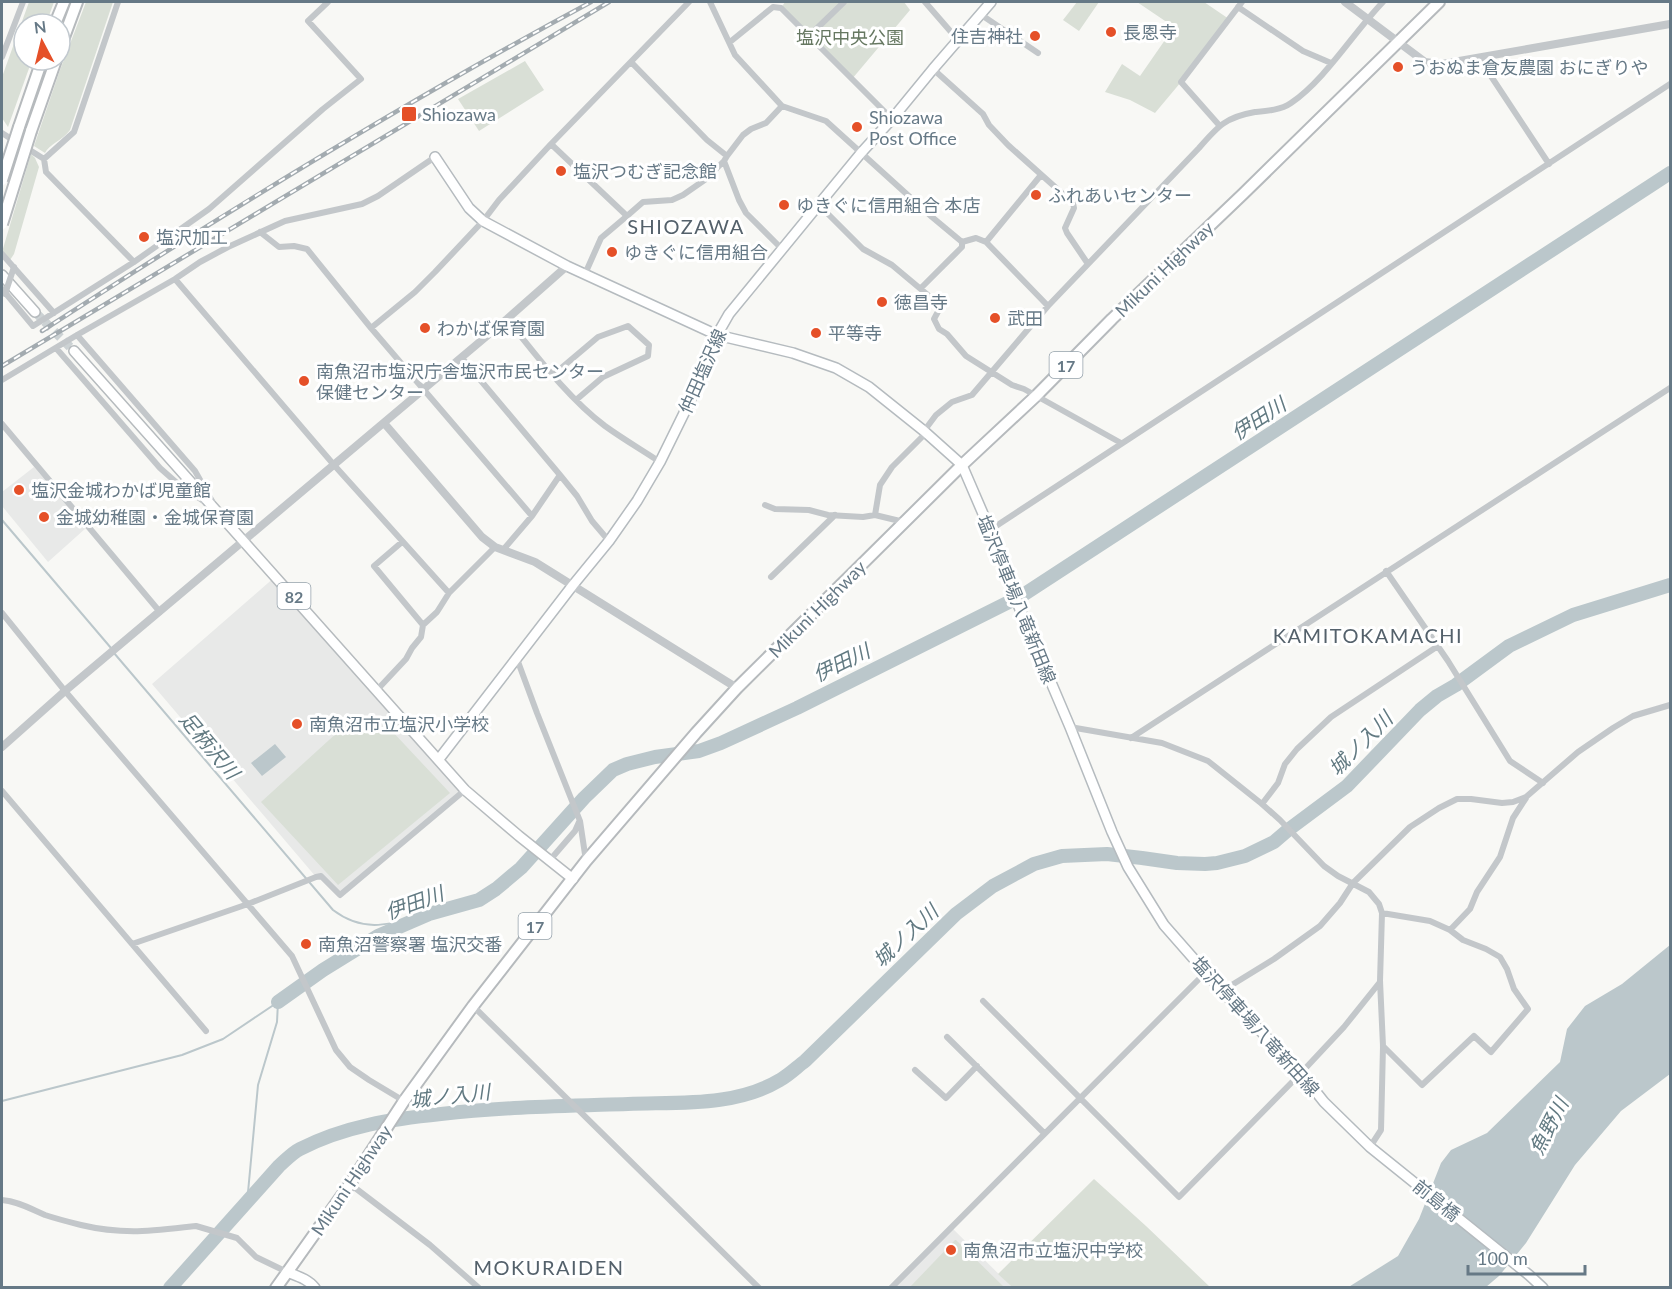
<svg xmlns="http://www.w3.org/2000/svg" width="1672" height="1289" font-family="Lato,'Noto Sans JP',sans-serif">
<style>
.built{fill:#e8e9e8}
.green{fill:#d9dfd6}
.water{fill:#bbc7cb}
.lines{fill:none;stroke-linecap:round;stroke-linejoin:round}
.stream{stroke:#bbc7cb;stroke-width:2}
.river{stroke:#bbc7cb;stroke-width:14}
.primary-tunnel{stroke:#ccd2d4;stroke-width:9;stroke-dasharray:9 4.5;stroke-linecap:butt}
.secondary-casing{stroke:#b5bbbf;stroke-width:12}
.primary-casing{stroke:#b6bbbe;stroke-width:12}
.trunk-casing{stroke:#b6babd;stroke-width:14}
.motorway-casing{stroke:#b6babd;stroke-width:14}
.minor{stroke:#c3c7ca;stroke-width:6}
.tertiary{stroke:#c3c7ca;stroke-width:8}
.secondary{stroke:#fff;stroke-width:9}
.primary{stroke:#fff;stroke-width:9}
.trunk{stroke:#fff;stroke-width:10}
.motorway{stroke:#fff;stroke-width:10}
.rail-casing{stroke:#a3abb0;stroke-width:4.5}
.rail{stroke:#fff;stroke-width:2;stroke-dasharray:7;stroke-linecap:butt}
.motorway-bridge-casing{stroke:#b6babd;stroke-width:14;stroke-linecap:butt}
.minor-bridge{stroke:#c3c7ca;stroke-width:6}
.motorway-bridge{stroke:#fff;stroke-width:10}
.poi-dot{fill:#e55028;stroke:#fff;stroke-width:2}
.labels{text-anchor:middle;dominant-baseline:central;stroke-width:6;stroke-linejoin:round;paint-order:stroke}
.shield{fill:#fff;stroke:#94a1aa;stroke-width:1.5}
.shield-label{font-size:16px;font-weight:bold;fill:#667986}
.poi-label{font-size:18px;fill:#667986;stroke:#fff;text-anchor:start}
.park-label{font-size:18px;fill:#667861;stroke:#fff}
.street-label{font-size:18px;fill:#667986;stroke:#fff}
.neighbourhood-label{font-size:20px;letter-spacing:1.5px;fill:#54616b;stroke:#fff}
.water-label{font-size:20px;font-style:italic;fill:#627a82;stroke:#fff}
</style>
<rect width="100%" height="100%" fill="#f8f8f5"/>
<path class="built" d="M 34,467 L 86,528 L 48,562 L 2,506 L 2,492 Z
M 276,576 L 465,790 L 340,895 L 321,876 L 316,877 L 152,684 Z
M 951,1227 L 1012,1287 L 891,1288 Z"/>
<path class="green" d="M 29,2 L 54,2 L 46,24 L 24,24 L 24,60 L 32,60 L 8,127 L 2,118 L 2,77 Z
M 86,2 L 113,2 L 70,130 C 62,141 49,144 45,153 L 34,146 L 60,70 Z
M 785,2 L 904,2 L 910,10 L 852,79 L 781,8 Z
M 1077,2 L 1099,2 L 1079,31 L 1063,20 Z
M 1137,2 L 1204,2 L 1229,19 L 1181,82 L 1155,113 L 1130,100 L 1105,92 L 1122,64 L 1140,76 L 1174,27 Z
M 525,61 L 544,90 L 479,131 L 458,99 Z
M 31,154 L 35,158 L 39,167 L 14,254 L 10,260 L 2,252 Z
M 340,730 L 391,730 L 450,793 L 338,885 L 261,802 Z
M 1094,1179 L 1146,1226 L 1210,1287 L 1012,1287 L 998,1274 Z
M 955,1240 L 956,1240 L 1004,1287 L 910,1287 Z"/>
<path class="water" d="M 275,744 L 286,757 L 262,776 L 251,763 Z
M 1670,945 L 1670,1074 L 1621,1111 L 1575,1165 L 1526,1243 L 1499,1276 L 1486,1287 L 1347,1288 L 1398,1256 L 1419,1219 L 1441,1163 L 1451,1150 L 1487,1133 L 1560,1062 L 1567,1029 L 1585,1006 L 1622,984 Z"/>
<g class="lines">
<path class="stream" d="M 2,520 L 111,648
M 114,653 L 333,910 C 366,935 393,923 429,914
M 2,1101 L 182,1055 L 223,1039 L 278,1002
M 247,1203 L 258,1085 L 277,1022 L 278,1002"/>
<path class="river" d="M 278,1002 L 323,970 L 378,936 L 429,914 L 479,900 L 496,889 L 521,868 L 584,798 L 613,770 L 627,764 L 655,757 L 699,751 L 721,743 L 797,708 L 1023,595 L 1670,173
M 170,1288 L 279,1166 C 286,1160 292,1153 300,1149 C 345,1126 392,1119 441,1114 C 503,1107 566,1106 628,1104 C 678,1102 735,1107 780,1080 C 789,1075 797,1067 805,1061 L 956,914 L 993,886 L 1034,864 L 1062,856 L 1107,854 L 1142,858 L 1177,863 L 1205,864 L 1217,863 L 1245,856 L 1274,842 L 1288,830 L 1347,786 L 1420,710 L 1437,696 L 1456,685 L 1509,646 L 1573,615 L 1670,585"/>
<path class="primary-tunnel" d="M 35,312 L 74,351"/>
<g class="secondary-casing">
<path id="secondary" d="M 435,157 L 469,208 L 483,221 L 567,266 L 717,335 L 793,353 L 836,368 L 869,387 L 924,431 L 962,465 L 990,530 L 1019,607 L 1070,727 L 1112,832 L 1128,867 L 1164,925 L 1222,991 L 1301,1073 L 1324,1102 L 1370,1147 L 1529,1275 L 1543,1288
M 439,759 L 573,585 L 609,541 L 637,501 L 660,462 L 690,401 L 717,335 L 729,314 L 861,153 L 892,119 L 933,69 L 991,2
M 287,1272 C 297,1276 308,1279 315,1288"/>
</g>
<g class="primary-casing">
<path id="primary" d="M 2,275 L 35,312
M 74,351 L 465,790 L 519,836 L 573,879"/>
</g>
<g class="trunk-casing">
<path id="trunk" d="M 276,1288 L 350,1184 L 404,1101 L 473,1006 L 586,861 L 696,733 L 737,688 L 962,465 L 1036,396 L 1112,319 L 1243,194 L 1439,2"/>
</g>
<g class="motorway-casing">
<path id="motorway" d="M 55,24 L 64,2
M 60,48 L 77,2
M 19,127 L 42,60
M 31,131 L 56,60"/>
</g>
<path class="minor" d="M 710,2 L 735,55 L 782,106 L 826,121 L 932,217 L 962,242 L 976,238 L 986,242 L 1048,306
M 925,2 L 958,40
M 1238,7 L 1303,51 L 1331,63
M 980,14 L 1038,53
M 809,36 L 844,2
M 730,42 L 773,7 L 781,8 L 892,119
M 2,57 L 23,2
M 1479,58 L 1549,164
M 631,62 L 707,140 L 727,156 L 724,161 L 739,200 L 746,213 L 782,249
M 933,69 L 983,114 L 989,125 L 1008,145 L 1073,203 L 1074,208 L 1065,228 L 1067,233 L 1088,264
M 1219,125 L 1181,82 L 1242,2
M 2,133 L 16,142
M 551,144 L 627,216 L 643,202 L 672,200 L 683,195 L 706,179 L 724,161
M 25,147 L 44,159 L 46,172 L 134,262
M 727,156 L 743,135 L 751,129 L 766,123 L 782,106
M 44,159 L 74,132 L 118,2
M 819,205 L 863,249 L 892,265 L 941,306 L 934,319 L 939,329 L 947,334 L 966,356 L 1012,385 L 1024,389 L 1121,443
M 260,232 L 279,247 L 294,246 L 307,249 L 371,328 L 532,516
M 986,242 L 1041,175
M 2,254 L 54,313
M 585,274 L 601,238 L 627,216
M 175,279 L 334,465 L 449,593
M 921,288 L 962,247 L 962,242
M 2,289 L 33,326 L 134,262 L 209,209 L 323,109 L 361,79 L 308,21 L 328,2
M 507,319 C 537,356 567,397 605,426 C 623,439 642,450 660,462
M 371,328 L 415,292 L 435,272 L 483,221 L 499,200 L 551,144 L 689,2
M 77,335 L 195,471 L 212,501
M 56,348 L 160,468 L 177,483 L 202,500
M 461,357 L 560,475 L 577,496 L 592,521 L 609,541
M 553,375 L 598,337 L 628,326 L 649,345 L 648,356 L 603,377 L 576,400
M 2,380 L 77,335 L 175,279 L 200,262 L 228,247 L 285,221 L 362,204 L 378,196 L 435,157
M 2,424 L 160,612
M 924,431 L 936,415 L 952,402 L 972,395 L 1048,306 L 1199,148 C 1218,126 1226,117 1255,112 C 1267,111 1281,110 1291,103 C 1325,80 1354,32 1383,2
M 765,505 L 775,509 L 809,510 L 828,515 L 863,517 L 875,515 L 904,522
M 875,515 L 880,485 L 892,467 L 926,433
M 990,530 L 1670,84
M 402,542 L 374,566 L 423,625
M 503,550 L 532,516 L 560,475
M 1386,571 L 1448,661 L 1510,761 L 1543,783
M 771,577 L 835,515
M 2,613 L 65,691 L 292,956 L 336,1050 L 350,1067 L 369,1080 L 404,1101
M 517,659 L 537,713 L 580,821 L 586,861
M 377,690 L 406,659 L 412,648 L 421,637 L 423,625 L 437,612 L 449,593 L 495,547
M 1070,727 L 1162,743 L 1208,761 L 1262,804 L 1280,820 L 1324,866 L 1338,876 L 1369,892 L 1379,904 L 1382,913 L 1380,981 L 1383,1046 L 1381,1130 L 1370,1147
M 1131,738 L 1670,388
M 2,791 L 206,1031
M 1262,804 L 1278,783 L 1285,764 L 1297,749 L 1331,717 L 1438,646
M 550,860 L 575,831 L 579,822
M 1382,913 L 1430,921 L 1450,930 L 1463,940 L 1486,949 L 1500,957 L 1507,969 L 1514,989 L 1528,1009 L 1491,1052 L 1474,1036 L 1422,1085 L 1383,1046
M 1450,930 L 1470,909 L 1477,892 L 1500,857 L 1513,818 L 1526,798
M 132,944 L 248,904 L 316,877 L 321,876 L 340,895 L 465,790
M 1222,991 L 1274,959 L 1320,926 L 1340,903 L 1353,883 L 1410,827 L 1439,808 L 1457,799 L 1471,799 L 1502,803 L 1513,802 L 1526,797 L 1578,752 L 1613,728 L 1633,716 L 1670,705
M 983,1001 L 1179,1197 L 1301,1073 L 1344,1027 L 1380,982
M 473,1006 L 759,1288
M 947,1037 L 1044,1133
M 915,1070 L 946,1098 L 977,1066
M 350,1184 L 430,1245 L 479,1288
M 2,1200 C 17,1201 31,1209 45,1215 C 57,1219 69,1222 81,1225 C 123,1235 154,1231 196,1226 L 237,1238 L 256,1257 L 287,1272
M 891,1288 L 1205,973"/>
<path class="tertiary" d="M 1345,2 L 1425,62 L 1442,64 L 1670,24
M 384,423 L 482,537 L 495,547 L 535,562 L 737,688
M 2,747 L 65,691 L 507,319 L 567,266"/>
<use href="#secondary" class="secondary"/>
<use href="#primary" class="primary"/>
<use href="#trunk" class="trunk"/>
<use href="#motorway" class="motorway"/>
<g class="rail-casing">
<path id="rail" d="M 42,331 C 221,215 403,103 591,2
M 2,366 L 609,2"/>
</g>
<use href="#rail" class="rail"/>
<g class="motorway-bridge-casing">
<path id="motorway-bridge" d="M 2,180 L 19,127
M 2,224 L 31,131"/>
</g>
<path class="minor-bridge" d="M 5,294 L 14,267"/>
<use href="#motorway-bridge" class="motorway-bridge"/>
</g>
<g class="poi-dot">
<circle cx="1111" cy="32" r="6"/>
<circle cx="1035" cy="36" r="6"/>
<circle cx="1398" cy="67" r="6"/>
<rect x="401" y="106" width="16" height="16" rx="3"/>
<circle cx="857" cy="127" r="6"/>
<circle cx="561" cy="171" r="6"/>
<circle cx="1036" cy="195" r="6"/>
<circle cx="784" cy="205" r="6"/>
<circle cx="144" cy="237" r="6"/>
<circle cx="612" cy="252" r="6"/>
<circle cx="882" cy="302" r="6"/>
<circle cx="995" cy="318" r="6"/>
<circle cx="425" cy="328" r="6"/>
<circle cx="816" cy="333" r="6"/>
<circle cx="304" cy="381" r="6"/>
<circle cx="19" cy="490" r="6"/>
<circle cx="44" cy="517" r="6"/>
<circle cx="297" cy="724" r="6"/>
<circle cx="306" cy="944" r="6"/>
<circle cx="951" cy="1250" r="6"/>
</g>
<g class="labels">
<g class="shield">
<rect x="1049.5" y="352" width="33" height="26" rx="4.5"/>
<rect x="277.5" y="583" width="33" height="26" rx="4.5"/>
<rect x="518.5" y="913" width="33" height="26" rx="4.5"/>
</g>
<g class="shield-label">
<text x="1066" y="365">17</text>
<text x="294" y="596">82</text>
<text x="535" y="926">17</text>
</g>
<g class="poi-label">
<text x="1123" y="32">長恩寺</text>
<text x="1023" y="36" text-anchor="end">住吉神社</text>
<text x="1410" y="67">うおぬま倉友農園 おにぎりや</text>
<text x="422" y="114">Shiozawa</text>
<text x="869" y="117">Shiozawa<tspan x="869" dy="21">Post Office</tspan></text>
<text x="573" y="171">塩沢つむぎ記念館</text>
<text x="1048" y="195">ふれあいセンター</text>
<text x="796" y="205">ゆきぐに信用組合 本店</text>
<text x="156" y="237">塩沢加工</text>
<text x="624" y="252">ゆきぐに信用組合</text>
<text x="894" y="302">徳昌寺</text>
<text x="1007" y="318">武田</text>
<text x="437" y="328">わかば保育園</text>
<text x="828" y="333">平等寺</text>
<text x="316" y="371">南魚沼市塩沢庁舎塩沢市民センター<tspan x="316" dy="21">保健センター</tspan></text>
<text x="31" y="490">塩沢金城わかば児童館</text>
<text x="56" y="517">金城幼稚園・金城保育園</text>
<text x="309" y="724">南魚沼市立塩沢小学校</text>
<text x="318" y="944">南魚沼警察署 塩沢交番</text>
<text x="963" y="1250">南魚沼市立塩沢中学校</text>
</g>
<g class="park-label">
<text x="850" y="37">塩沢中央公園</text>
</g>
<g class="street-label">
<text transform="translate(1164 269) rotate(-44)">Mikuni Highway</text>
<text transform="translate(702 371) rotate(-66)">仲田塩沢線</text>
<text transform="translate(1017 599) rotate(68)">塩沢停車場八竜新田線</text>
<text transform="translate(817 609) rotate(-45)">Mikuni Highway</text>
<text transform="translate(1256 1026) rotate(48)">塩沢停車場八竜新田線</text>
<text transform="translate(351 1180) rotate(-56)">Mikuni Highway</text>
<text transform="translate(1437 1200) rotate(39)">前島橋</text>
</g>
<g class="neighbourhood-label">
<text x="686" y="226">SHIOZAWA</text>
<text x="1368" y="635">KAMITOKAMACHI</text>
<text x="549" y="1267">MOKURAIDEN</text>
</g>
<g class="water-label">
<text transform="translate(1258 418) rotate(-33)">伊田川</text>
<text transform="translate(841 662) rotate(-26)">伊田川</text>
<text transform="translate(1360 743) rotate(-45)">城ノ入川</text>
<text transform="translate(210 745) rotate(50)">足柄沢川</text>
<text transform="translate(414 902) rotate(-20)">伊田川</text>
<text transform="translate(905 935) rotate(-43)">城ノ入川</text>
<text transform="translate(450 1095) rotate(-6)">城ノ入川</text>
<text transform="translate(1548 1126) rotate(-63)">魚野川</text>
</g>
</g>
<rect width="1672" height="1289" fill="none" stroke="#667986" stroke-width="6"/>
<g transform="translate(42 42) rotate(353)"><circle r="28" fill="#ffffff" stroke="#c2c9cf" stroke-width="1.5"/>
<path d="M0-4.5L10 22L0 15L-10 22Z" fill="#e55028"/>
<text y="-9" font-size="16" font-weight="bold" text-anchor="middle" fill="#667986">N</text>
</g>
<path d="M1468 1265v9h117v-9" fill="none" stroke="#667986" stroke-width="3"/>
<text x="1477" y="1265" font-size="18" fill="#667986" stroke="#ffffff" stroke-width="4.5" paint-order="stroke">100 m</text>
</svg>
